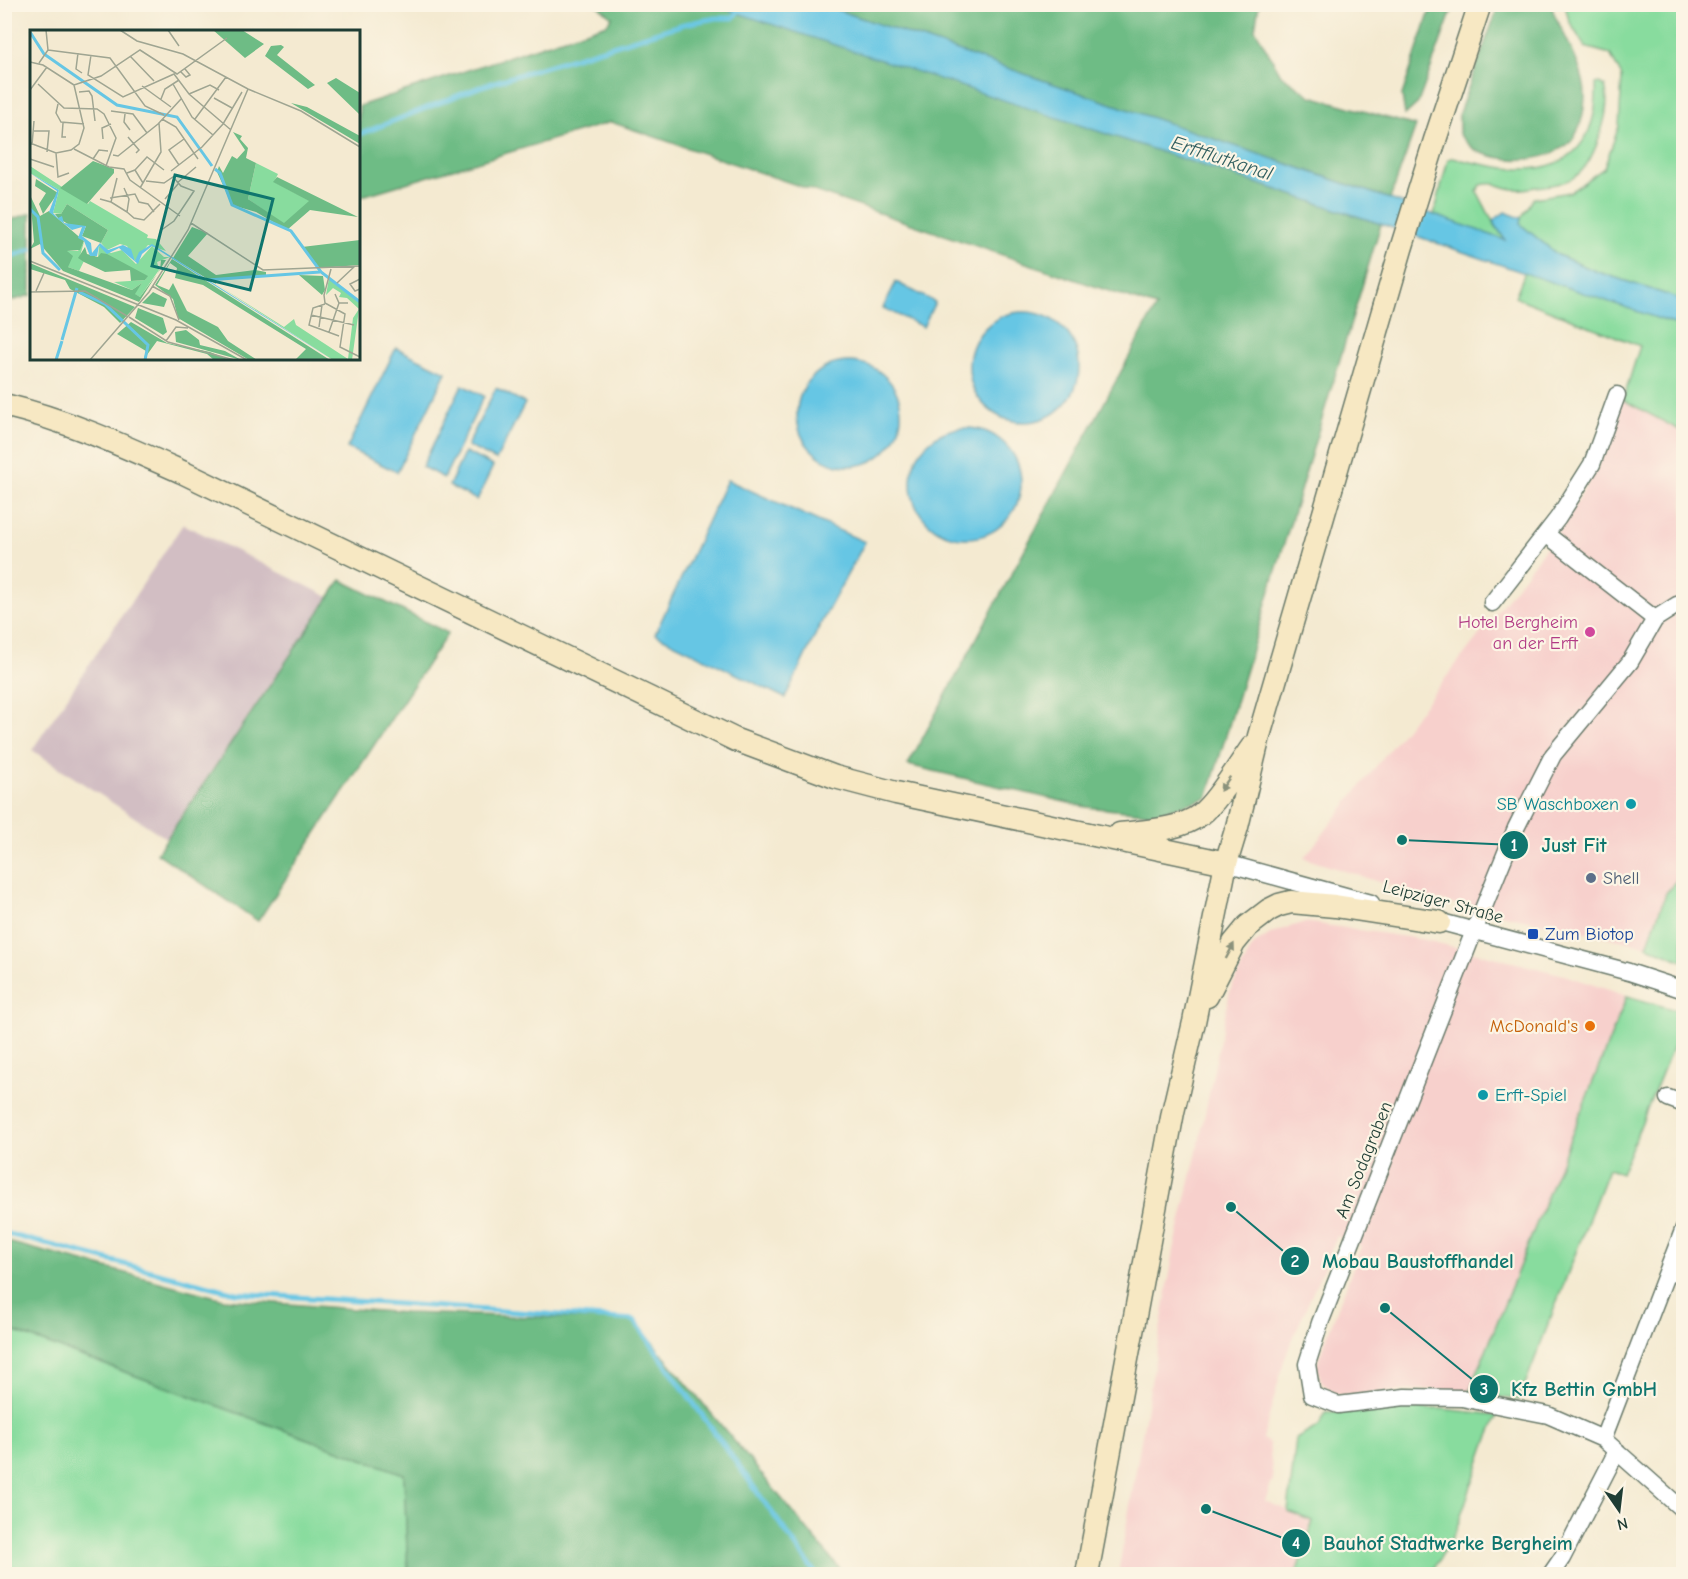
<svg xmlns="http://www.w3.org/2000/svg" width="1688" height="1579" font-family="'Comic Neue',sans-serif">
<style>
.built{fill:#f7d0cc}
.industrial{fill:#d2bec3}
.green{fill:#88dc9e;stroke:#548c69;stroke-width:1.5}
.forest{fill:#6ebc85;stroke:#467c5c;stroke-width:1.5}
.water{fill:#66c6e4;stroke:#42828c;stroke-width:1.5}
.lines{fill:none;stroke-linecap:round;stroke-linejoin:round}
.stream{stroke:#66c6e4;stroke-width:5}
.street-casing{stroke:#6a7a6b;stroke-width:19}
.secondary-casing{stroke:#6a7a6b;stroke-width:25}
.street{stroke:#fff;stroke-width:16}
.secondary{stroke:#f7e8c3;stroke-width:22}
.oneway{fill:#8b927c}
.hotel-dot{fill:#d1479c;stroke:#fcf5e5;stroke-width:2}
.culture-dot{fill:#0f9aa8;stroke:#fcf5e5;stroke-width:2}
.service-dot{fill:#5c6f8a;stroke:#fcf5e5;stroke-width:2}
.transit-dot{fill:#1a4fb4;stroke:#fcf5e5;stroke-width:2}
.food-dot{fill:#e8710a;stroke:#fcf5e5;stroke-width:2}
.labels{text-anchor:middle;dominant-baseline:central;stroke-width:4.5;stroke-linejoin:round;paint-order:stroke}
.hotel-label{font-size:18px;fill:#b23c85;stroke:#fcf5e5;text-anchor:end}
.culture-label{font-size:18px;fill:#0d838f;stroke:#fcf5e5;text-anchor:end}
.service-label{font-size:18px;fill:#4e5e75;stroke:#fcf5e5;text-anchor:start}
.street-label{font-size:18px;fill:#1f3d34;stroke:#fcf5e5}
.transit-label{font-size:18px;fill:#164399;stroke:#fcf5e5;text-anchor:start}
.food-label{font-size:18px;fill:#c56008;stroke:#fcf5e5;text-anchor:end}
.water-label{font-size:20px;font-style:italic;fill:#315f60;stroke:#fcf5e5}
.inset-river{fill:none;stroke:#66c6e4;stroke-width:3}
.inset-road{fill:none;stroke:#9fa592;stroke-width:1.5}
.view{fill:#0f766e;fill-opacity:0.15;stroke:#0f766e;stroke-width:3}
.inset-edge{fill:none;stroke:#1f3d34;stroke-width:3}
.leader{fill:none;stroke:#0f766e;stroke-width:2}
.callout-dot{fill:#0f766e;stroke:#fcf5e5;stroke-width:2}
.mark-label{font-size:18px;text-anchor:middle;font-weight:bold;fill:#fff}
.callout-label{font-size:20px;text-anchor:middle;font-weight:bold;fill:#0f766e;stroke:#fcf5e5;stroke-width:4.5;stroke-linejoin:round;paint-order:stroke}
</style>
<rect width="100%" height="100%" fill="#fcf5e5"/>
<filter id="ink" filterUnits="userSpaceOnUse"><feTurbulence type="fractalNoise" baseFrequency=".0167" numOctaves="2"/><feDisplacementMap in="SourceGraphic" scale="12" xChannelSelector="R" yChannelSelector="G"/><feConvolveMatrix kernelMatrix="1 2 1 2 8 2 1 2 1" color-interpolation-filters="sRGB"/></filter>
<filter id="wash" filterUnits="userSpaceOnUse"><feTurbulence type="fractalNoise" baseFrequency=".008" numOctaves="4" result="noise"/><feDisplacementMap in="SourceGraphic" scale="24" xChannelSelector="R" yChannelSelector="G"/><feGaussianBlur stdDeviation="1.35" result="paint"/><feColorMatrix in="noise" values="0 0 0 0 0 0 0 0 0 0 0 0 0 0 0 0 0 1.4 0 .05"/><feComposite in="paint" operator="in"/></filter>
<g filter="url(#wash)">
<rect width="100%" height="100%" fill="#f4ead1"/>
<path class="built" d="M 1623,400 L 1683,432 L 1683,872 L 1666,893 L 1647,946 L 1432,899 L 1304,858 L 1484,629 L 1562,526 L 1597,469 Z
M 1305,922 L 1426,940 L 1564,975 L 1627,996 L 1469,1393 L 1429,1389 L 1338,1395 L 1322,1383 L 1316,1366 L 1361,1246 L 1337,1236 L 1285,1357 L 1263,1439 L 1269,1443 L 1273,1479 L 1265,1501 L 1313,1521 L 1296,1574 L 1118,1574 L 1174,1250 L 1200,1138 L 1230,991 L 1253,945 L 1272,933 Z"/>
<path class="industrial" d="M 183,524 L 329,597 L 166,838 L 32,750 Z"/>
<path class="green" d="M 1565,5 L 1683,5 L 1683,300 L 1595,271 L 1558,255 L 1520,224 L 1521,218 L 1534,198 L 1570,192 L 1604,168 L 1619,126 L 1622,77 L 1610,54 L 1585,47 L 1569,21 Z
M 1599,83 L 1605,86 C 1610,105 1604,123 1598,141 C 1585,176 1573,184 1536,187 C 1529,188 1520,190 1513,189 C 1499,187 1496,181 1481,185 L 1477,191 L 1493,222 L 1506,241 L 1434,215 L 1448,159 L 1452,158 C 1473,162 1495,168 1517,169 C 1573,171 1598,138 1596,84 Z
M 1525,272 L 1683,327 L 1683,432 L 1623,400 L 1640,346 L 1515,297 Z
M 1683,872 L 1683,961 L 1647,946 L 1666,893 Z
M 1627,996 L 1683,1012 L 1683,1022 L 1621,1173 L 1608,1169 L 1519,1400 L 1469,1393 Z
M 4,1328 L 404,1474 L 408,1574 L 5,1574 Z
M 1385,1408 L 1443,1409 L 1498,1415 L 1485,1446 L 1456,1530 L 1431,1574 L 1296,1574 L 1313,1521 L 1288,1512 L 1296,1439 L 1319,1426 L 1326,1413 Z"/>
<path class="forest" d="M 713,4 L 1381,224 L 1207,798 L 1155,814 L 1086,807 L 908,765 L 1156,307 L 611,122 L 359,197 L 359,106 L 607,24 L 612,17 L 597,5 Z
M 823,5 L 1259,5 L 1255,29 L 1281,75 L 1311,96 L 1416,126 L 1390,199 Z
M 1432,5 L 1454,5 L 1418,103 L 1405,115 L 1402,95 Z
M 1499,5 L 1552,5 L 1553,11 C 1564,36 1585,69 1585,96 C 1585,110 1581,127 1573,139 C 1571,143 1566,145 1562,148 C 1540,163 1504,162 1479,152 C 1470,148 1465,141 1459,134 L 1459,113 Z
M 31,213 L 31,295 L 5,303 L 5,222 Z
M 341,580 L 448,633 L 258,921 L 157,853 Z
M 4,1241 L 224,1299 L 405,1313 L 634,1320 L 844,1574 L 408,1574 L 404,1474 L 5,1328 Z"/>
<path class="water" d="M 713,5 L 823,5 L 1390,199 L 1505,240 L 1493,221 L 1505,212 L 1521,218 L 1520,224 L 1558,255 L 1595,271 L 1683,300 L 1683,327 L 1381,224 Z
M 896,282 L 935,302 L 923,327 L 883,308 Z
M969 367a55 55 0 1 1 110 0a55 55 0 1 1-110 0Z
M 396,348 L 446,372 L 397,472 L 347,448 Z
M797 414a52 52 0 1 1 104 0a52 52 0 1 1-104 0Z
M 462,385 L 484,396 L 444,478 L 422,467 Z
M 496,388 L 525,403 L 496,460 L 467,446 Z
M911 483a55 55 0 1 1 110 0a55 55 0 1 1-110 0Z
M 465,452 L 493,466 L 477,500 L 449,486 Z
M 727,480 L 865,542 L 821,623 L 785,698 L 655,634 Z"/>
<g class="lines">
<path class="stream" d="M 358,135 L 482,86 L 684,24 L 716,18 L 733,18 L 743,4
M 4,259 L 32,249
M 4,1233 L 236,1293 L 634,1320 L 816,1574"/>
</g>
</g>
<g filter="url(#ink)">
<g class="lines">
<g class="street-casing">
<path id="street" d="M 1546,534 L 1655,619
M 1492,603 L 1558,518 L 1592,464 L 1617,395
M 1684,604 L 1677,605 L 1655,619 L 1630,662 L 1553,755 L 1529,802 L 1516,828 L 1474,931 L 1320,1323 L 1307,1364 L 1312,1395 L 1338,1405 L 1405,1397 L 1462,1398 L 1548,1415 L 1603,1439 L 1684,1511
M 1226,863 L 1371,903
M 1430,919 L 1629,972 L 1684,990
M 1668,1098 L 1684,1104
M 1668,1271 L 1684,1277
M 1603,1439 L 1684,1228
M 1551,1574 L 1562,1558 L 1617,1451"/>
</g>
<g class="secondary-casing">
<path id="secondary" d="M 4,405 C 67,420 124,446 182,472 L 736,740 L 835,777 L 896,793 L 1226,863
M 1120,834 C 1145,831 1181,830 1201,814 C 1217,802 1239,765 1252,747
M 1207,996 L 1234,943 L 1248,926 L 1269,910 L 1279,905 L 1291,902 L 1335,906 L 1439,922
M 1087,1574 L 1173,1112 L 1194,1022 L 1226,863 L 1237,827 L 1259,736 L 1401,249 L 1435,140 L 1480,4"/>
</g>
<use href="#street" class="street"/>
<use href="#secondary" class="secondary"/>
</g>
<defs><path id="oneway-solid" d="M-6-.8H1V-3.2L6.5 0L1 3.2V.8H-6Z" transform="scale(1.5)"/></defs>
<g class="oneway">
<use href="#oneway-solid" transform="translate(1225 784) rotate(125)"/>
<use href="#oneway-solid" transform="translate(1230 951) rotate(-62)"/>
</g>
</g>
<circle class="hotel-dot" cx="1590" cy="632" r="6"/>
<g class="culture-dot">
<circle cx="1631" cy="804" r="6"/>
<circle cx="1483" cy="1095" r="6"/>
</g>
<circle class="service-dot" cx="1591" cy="878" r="6"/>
<rect class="transit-dot" x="1527" y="928" width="12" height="12" rx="3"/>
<circle class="food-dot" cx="1590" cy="1026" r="6"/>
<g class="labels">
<g class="hotel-label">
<text x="1578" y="622">Hotel Bergheim<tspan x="1578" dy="21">an der Erft</tspan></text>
</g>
<g class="culture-label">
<text x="1619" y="804">SB Waschboxen</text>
<text x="1495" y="1095" text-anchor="start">Erft-Spiel</text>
</g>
<g class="service-label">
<text x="1603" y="878">Shell</text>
</g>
<g class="street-label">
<text transform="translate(1443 902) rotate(15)">Leipziger Straße</text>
<text transform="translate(1364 1160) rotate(-68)">Am Sodagraben</text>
</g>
<g class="transit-label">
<text x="1545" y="934">Zum Biotop</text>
</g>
<g class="food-label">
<text x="1578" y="1026">McDonald's</text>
</g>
<g class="water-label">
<text transform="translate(1222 158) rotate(18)">Erftflutkanal</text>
</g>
</g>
<g transform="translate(30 30)">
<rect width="330" height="330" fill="#f4ead1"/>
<path d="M 226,133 L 248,144 L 244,152 L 280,171 L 254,194 L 218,169 ZM 0,136 L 58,174 L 60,171 L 118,205 L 117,208 L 126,209 L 136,221 L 118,215 L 105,231 L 97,216 L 90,214 L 77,220 L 71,213 L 78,200 L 37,174 L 31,184 L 23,183 L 29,160 L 0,143 ZM 54,212 L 50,226 L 54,231 L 49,241 L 38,237 L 37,221 L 48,221 ZM 69,216 L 81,223 L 92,220 L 106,234 L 122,216 L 134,227 L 140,227 L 127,232 L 129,240 L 110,267 L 104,264 L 112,253 L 102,260 L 84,252 L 115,250 L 117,246 L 71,225 L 68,228 ZM 299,248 L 330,272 L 322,330 L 303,330 L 186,254 L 254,297 L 264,289 L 266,295 L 318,329 L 323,288 L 329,279 L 317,268 L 309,267 L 311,263 L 303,258 L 296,265 Z" fill="#88dc9e"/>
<path d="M 183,0 L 212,0 L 234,14 L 215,28 ZM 251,15 L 254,17 L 247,25 L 285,55 L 278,59 L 235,26 L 241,16 ZM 306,48 L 330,63 L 330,85 L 297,53 ZM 261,73 L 277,77 L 330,106 L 330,114 ZM 203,102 L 212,106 L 210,109 L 218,118 L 216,128 L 226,133 L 218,169 L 254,193 L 279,171 L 243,152 L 247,147 L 328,187 L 280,180 L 257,200 L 226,182 L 202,175 L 187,142 L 189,136 L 193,143 L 202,126 L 207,129 L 215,120 ZM 63,131 L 84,139 L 84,143 L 57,174 L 30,158 ZM 6,149 L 28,163 L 13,184 L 9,174 L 16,163 L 5,156 ZM 0,165 L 10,186 L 19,181 L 54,211 L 50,220 L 37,221 L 43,226 L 38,237 L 102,260 L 112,253 L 105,264 L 110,267 L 130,240 L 131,230 L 136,230 L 109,272 L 33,241 L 10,214 L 0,219 L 4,212 ZM 37,174 L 78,200 L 71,213 L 52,206 L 56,196 L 43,197 L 28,188 L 25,184 L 31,184 ZM 162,197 L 178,203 L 158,226 L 186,245 L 225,240 L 236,242 L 236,246 L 185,250 L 186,254 L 143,228 ZM 330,210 L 330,235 L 289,238 L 272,217 ZM 55,217 L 57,224 L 68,227 L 71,223 L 77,224 L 118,246 L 115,250 L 101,251 L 100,240 L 75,242 L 54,232 L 48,228 ZM 142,229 L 300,330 L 265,330 L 276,319 L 173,255 L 145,248 L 147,238 L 140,233 L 127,255 L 139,260 L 143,253 L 157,281 L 188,297 L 198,311 L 227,330 L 219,330 L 148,288 L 143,269 L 125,255 ZM 0,233 L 14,239 L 105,277 L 90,293 L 74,277 L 40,259 L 35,250 L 0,239 ZM 269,245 L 293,246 L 295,260 L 292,265 ZM 123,262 L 137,269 L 134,277 L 112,273 ZM 108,278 L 133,288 L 137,302 L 133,305 L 105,288 ZM 101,292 L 137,313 L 180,322 L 200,330 L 184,330 L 177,324 L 127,311 L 114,329 L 116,321 L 87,304 ZM 156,300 L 169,310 L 170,315 L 195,321 L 211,330 L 146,312 L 145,302 Z" fill="#6ebc85"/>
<path d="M 0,143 L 29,160 L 23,183 L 28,188 L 32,186 L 34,193 L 56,196 L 52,206 L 61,213 L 62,223 L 70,213 L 78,220 L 93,215 L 101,219 L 105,231 L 109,222 L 122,214 L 303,330 L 122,216 L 112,224 L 108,234 L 89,218 L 77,224 L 69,216 L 67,226 L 60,226 L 54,211 L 48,208 L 52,197 L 42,200 L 19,182 L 27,161 Z" fill="#66c6e4"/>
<path class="inset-river" d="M 0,2 L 14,24 L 87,75 L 147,87 L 182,136M 185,139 L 190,143 L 202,175 L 261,201 L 291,242 L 330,272M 0,179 L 8,187 L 13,223 L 30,240M 177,250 L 290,242M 49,262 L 75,274 L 118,315 L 115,330M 32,310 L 47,258M 26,330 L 32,311"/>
<path class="inset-road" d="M 90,0 L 107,11 L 153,24 L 218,59 L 271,81 L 330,117M 138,0 L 149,16M 18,20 L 80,28 L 115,76 L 134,85M 48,23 L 46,39 L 52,43M 61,25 L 58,45 L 93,67 L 144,44 L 159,64 L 201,100M 100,26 L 124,51M 0,32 L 13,35 L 44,55M 9,33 L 18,20 L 16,0M 151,42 L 156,47 L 160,45 L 155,39M 8,54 L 34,78 L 67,79 L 74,84 L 86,108 L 76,136M 143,54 L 162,87 L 183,105M 44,55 L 71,46 L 110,20 L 147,44 L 197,8M 112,56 L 141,77M 0,60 L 17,37M 49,62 L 59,61 L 62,66 L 65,91M 159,64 L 180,55 L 189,60M 184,68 L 202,78M 131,69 L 135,59 L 149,50M 28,74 L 26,83 L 31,92 L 54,94M 81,81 L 103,84 L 117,103M 95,84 L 94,92 L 100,100M 132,89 L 146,97 L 168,129M 165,89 L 196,47M 33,93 L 32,107 L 36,107M 4,101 L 19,101 L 17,122M 98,107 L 109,120 L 106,123M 73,109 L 72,98 L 81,94M 0,113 L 26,123 L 41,120 L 49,114 L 54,98 L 44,55M 2,115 L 4,91M 44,119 L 79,137 L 94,139 L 100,150 L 150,186M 26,123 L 28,147 L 39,143M 83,125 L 88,126 L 128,94 L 151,69M 0,129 L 24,137M 63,129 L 69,120 L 78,121M 149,135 L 139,120 L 154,109M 105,140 L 117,127 L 134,140M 141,141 L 172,117 L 193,94 L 212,62M 97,143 L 105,140 L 113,153M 116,151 L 134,153 L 143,147 L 151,156 L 164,161 L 144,191 L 130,201M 147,153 L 166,137M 94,158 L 99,169 L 97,182M 110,158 L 131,122 L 129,93M 80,168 L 105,164 L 109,172 L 118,174 L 124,182M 70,169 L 81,172 L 87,148M 135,169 L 148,154M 81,172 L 97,182M 97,182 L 104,188 L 114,190 L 130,174M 161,193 L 233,240 L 330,236M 0,231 L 146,290 L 217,330M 301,239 L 294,265 L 295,273 L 315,284 L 310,317 L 330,327M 330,249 L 320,254 L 325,261 L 330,259M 307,253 L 325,236M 122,256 L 140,266 L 149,290M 6,261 L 14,243M 0,262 L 55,261 L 97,286M 305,264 L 309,273 L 318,273M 295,274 L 283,278 L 279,295 L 309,306M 281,285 L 324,295M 99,287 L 138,312 L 204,330M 289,297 L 292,275M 299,302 L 309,273M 136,311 L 146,297 L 158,298M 60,330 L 119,262 L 158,200 L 218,59"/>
<path class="view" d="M 145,145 L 243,169 L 220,260 L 122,236 Z"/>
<rect width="330" height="330" class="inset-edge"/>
</g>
<path class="leader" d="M1402 840L1514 845M1231 1207L1295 1261M1385 1308L1484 1389M1206 1509L1296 1543"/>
<g class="callout-dot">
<circle cx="1402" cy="840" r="6"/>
<circle cx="1231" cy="1207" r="6"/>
<circle cx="1385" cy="1308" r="6"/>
<circle cx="1206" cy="1509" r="6"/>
<circle cx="1514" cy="845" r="15"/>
<circle cx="1295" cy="1261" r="15"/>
<circle cx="1484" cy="1389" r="15"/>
<circle cx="1296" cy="1543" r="15"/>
</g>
<g class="mark-label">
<text x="1514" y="851">1</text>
<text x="1295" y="1267">2</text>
<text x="1484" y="1395">3</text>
<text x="1296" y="1549">4</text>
</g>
<g class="callout-label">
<text x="1574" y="852">Just Fit</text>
<text x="1418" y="1268">Mobau Baustoffhandel</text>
<text x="1584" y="1396">Kfz Bettin GmbH</text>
<text x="1448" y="1550">Bauhof Stadtwerke Bergheim</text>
</g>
<rect width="1688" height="1579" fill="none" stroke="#fcf5e5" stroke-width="24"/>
<g transform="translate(1619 1510) rotate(166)" stroke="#fcf5e5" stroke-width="4.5" paint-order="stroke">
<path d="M0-4.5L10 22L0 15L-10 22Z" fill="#1f3d34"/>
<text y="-9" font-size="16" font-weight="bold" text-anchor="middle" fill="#1f3d34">N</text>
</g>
</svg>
